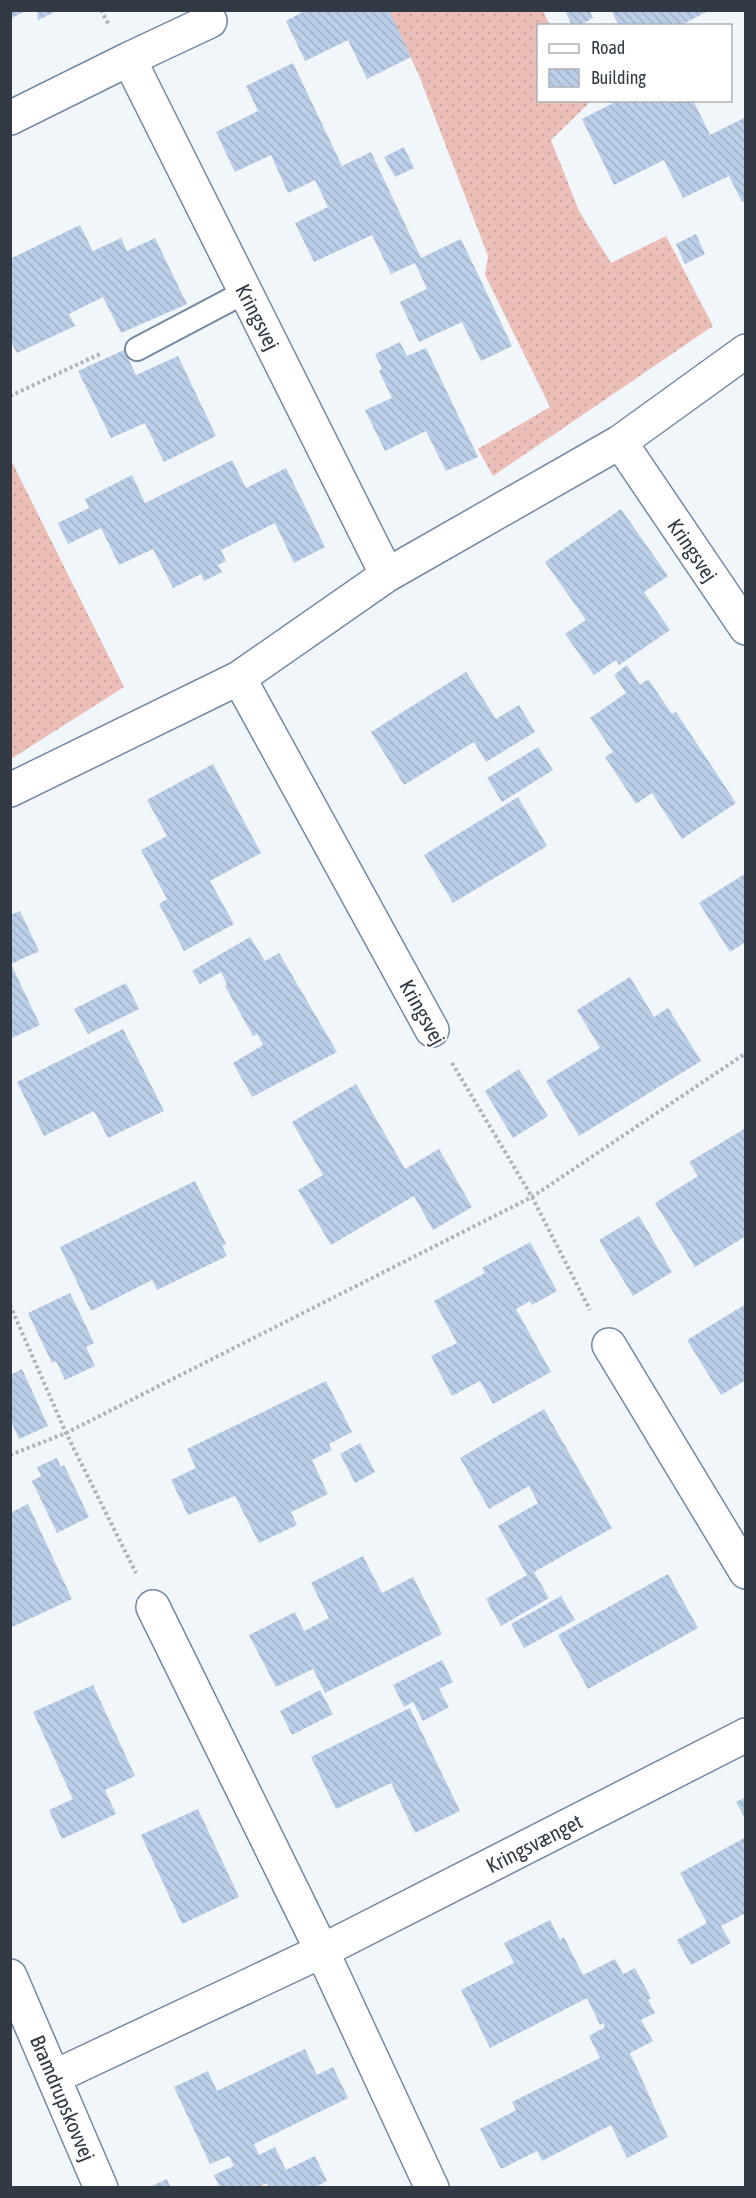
<svg xmlns="http://www.w3.org/2000/svg" width="756" height="2198" font-family="'Asap Condensed',sans-serif">
<style>
.grass{fill:url(#grass-dots)}
.building{fill:url(#building-back-hatch)}
.lines{fill:none;stroke-linecap:round;stroke-linejoin:round}
.service-casing{stroke:#75899f;stroke-width:26}
.minor-casing{stroke:#75899f;stroke-width:36}
.tertiary-casing{stroke:#75899f;stroke-width:36}
.path{stroke:#aeb4bb;stroke-width:4;stroke-dasharray:3 3;stroke-linecap:butt}
.service{stroke:#fff;stroke-width:22}
.minor{stroke:#fff;stroke-width:33}
.tertiary{stroke:#fff;stroke-width:33}
.labels{text-anchor:middle;dominant-baseline:central;stroke-width:4.5;stroke-linejoin:round;paint-order:stroke}
.street-label{font-size:21px;fill:#313a44;stroke:#fff}
</style>
<defs>
<pattern id="grass-dots" width="8" height="8" patternUnits="userSpaceOnUse" patternTransform="scale(1.5)"><rect width="8" height="8" fill="#ebbeb8"/><path d="M2 2h.1M6 6h.1" fill="none" stroke="#caa49f" stroke-width="1.8" stroke-linecap="round"/></pattern>
<pattern id="building-back-hatch" width="6" height="6" patternUnits="userSpaceOnUse" patternTransform="scale(1.5)"><rect width="6" height="6" fill="#bacfe7"/><path d="M-1 5l2 2M0 0l6 6M5-1l2 2" fill="none" stroke="#a0b2c7"/></pattern>
</defs>
<rect width="100%" height="100%" fill="#f1f6fa"/>
<path class="grass" d="M 388,11 L 543,11 L 550,25 L 538,26 L 538,100 L 588,100 L 589,103 L 551,140 L 579,211 L 611,263 L 666,236 L 713,326 L 493,476 L 478,449 L 550,407 L 485,275 L 488,256 L 418,73 Z
M 11,460 L 124,687 L 11,759 L 10,759 Z"/>
<path class="building" d="M 10,10 L 27,10 L 10,19 Z
M 37,10 L 51,10 L 53,13 L 38,20 Z
M 306,10 L 389,10 L 411,57 L 367,79 L 348,40 L 305,61 L 286,21 Z
M 565,10 L 589,10 L 593,18 L 579,26 L 572,26 Z
M 611,10 L 710,10 L 685,23 L 687,26 L 619,26 Z
M 293,63 L 342,166 L 371,152 L 421,258 L 461,239 L 512,346 L 481,361 L 462,322 L 419,342 L 400,302 L 427,289 L 415,263 L 391,274 L 372,235 L 314,262 L 295,223 L 328,207 L 315,180 L 288,193 L 271,155 L 235,172 L 216,132 L 258,111 L 246,86 Z
M 619,100 L 693,100 L 710,135 L 746,117 L 746,200 L 742,202 L 729,176 L 683,198 L 664,160 L 614,185 L 582,119 Z
M 404,147 L 414,168 L 395,177 L 384,157 Z
M 80,225 L 93,251 L 121,238 L 127,251 L 155,238 L 187,304 L 121,333 L 103,297 L 69,314 L 75,326 L 17,353 L 10,340 L 10,259 Z
M 696,234 L 705,254 L 685,264 L 676,244 Z
M 400,342 L 407,356 L 426,348 L 478,457 L 446,471 L 426,431 L 385,451 L 365,410 L 392,398 L 379,371 L 382,369 L 375,354 Z
M 124,350 L 136,375 L 178,356 L 216,436 L 164,462 L 145,423 L 111,438 L 78,371 Z
M 232,460 L 246,488 L 286,468 L 325,547 L 294,563 L 275,523 L 221,550 L 226,561 L 218,565 L 222,572 L 204,581 L 201,574 L 173,588 L 153,549 L 119,565 L 101,528 L 68,544 L 58,523 L 89,508 L 85,499 L 132,475 L 145,503 Z
M 621,509 L 668,576 L 644,592 L 670,630 L 619,665 L 616,660 L 594,675 L 565,634 L 586,620 L 545,562 Z
M 627,665 L 640,685 L 648,679 L 672,714 L 676,712 L 736,803 L 682,839 L 652,793 L 636,804 L 605,757 L 613,752 L 590,718 L 626,693 L 614,675 Z
M 466,672 L 496,719 L 519,705 L 535,732 L 486,762 L 474,742 L 404,785 L 371,732 Z
M 538,747 L 553,770 L 502,802 L 487,778 Z
M 213,764 L 261,853 L 210,881 L 234,924 L 184,951 L 159,904 L 167,899 L 141,850 L 167,836 L 147,800 Z
M 518,797 L 547,846 L 453,903 L 424,855 Z
M 746,873 L 746,942 L 730,952 L 699,903 Z
M 20,911 L 39,951 L 11,964 L 40,1025 L 10,1039 L 10,915 Z
M 250,937 L 265,961 L 279,953 L 337,1052 L 252,1097 L 233,1063 L 263,1045 L 257,1034 L 253,1036 L 225,986 L 227,984 L 221,972 L 200,984 L 192,971 Z
M 630,977 L 654,1017 L 668,1008 L 701,1061 L 579,1136 L 546,1081 L 600,1048 L 577,1010 Z
M 126,983 L 139,1009 L 88,1034 L 74,1009 Z
M 123,1029 L 164,1111 L 108,1138 L 94,1111 L 44,1136 L 17,1082 Z
M 519,1069 L 548,1116 L 513,1138 L 485,1091 Z
M 356,1084 L 405,1169 L 439,1149 L 472,1207 L 433,1230 L 414,1196 L 331,1245 L 298,1190 L 323,1175 L 292,1122 Z
M 746,1128 L 746,1236 L 695,1267 L 655,1203 L 698,1176 L 689,1162 Z
M 195,1181 L 226,1244 L 222,1246 L 227,1256 L 157,1290 L 152,1280 L 91,1311 L 60,1247 Z
M 639,1216 L 672,1272 L 633,1296 L 599,1240 Z
M 530,1242 L 557,1291 L 532,1305 L 530,1301 L 516,1309 L 551,1372 L 493,1404 L 480,1381 L 452,1396 L 431,1356 L 457,1343 L 434,1301 L 485,1273 L 482,1268 Z
M 70,1293 L 94,1343 L 86,1347 L 95,1366 L 65,1380 L 56,1361 L 52,1363 L 28,1313 Z
M 746,1304 L 746,1380 L 721,1395 L 687,1340 Z
M 22,1369 L 48,1426 L 19,1439 L 10,1419 L 10,1375 Z
M 326,1381 L 352,1432 L 329,1444 L 332,1450 L 312,1460 L 328,1494 L 291,1512 L 297,1525 L 259,1543 L 235,1496 L 188,1515 L 171,1480 L 196,1468 L 187,1449 Z
M 544,1409 L 612,1528 L 534,1572 L 549,1598 L 501,1626 L 486,1599 L 527,1575 L 498,1526 L 538,1503 L 529,1486 L 489,1509 L 460,1458 Z
M 360,1443 L 375,1472 L 355,1483 L 340,1454 Z
M 57,1458 L 61,1467 L 64,1465 L 89,1517 L 57,1533 L 32,1481 L 41,1476 L 37,1467 Z
M 28,1504 L 72,1599 L 10,1628 L 10,1513 Z
M 363,1556 L 382,1593 L 413,1577 L 442,1634 L 325,1693 L 313,1669 L 276,1687 L 249,1635 L 295,1612 L 304,1631 L 329,1618 L 311,1583 Z
M 668,1574 L 698,1628 L 588,1689 L 558,1635 Z
M 561,1596 L 575,1620 L 524,1648 L 511,1624 Z
M 442,1660 L 453,1682 L 439,1689 L 449,1707 L 423,1721 L 413,1702 L 404,1707 L 393,1685 Z
M 93,1685 L 135,1776 L 105,1790 L 116,1814 L 62,1839 L 49,1810 L 73,1799 L 33,1712 Z
M 320,1690 L 333,1714 L 292,1735 L 280,1711 Z
M 410,1708 L 460,1811 L 415,1833 L 391,1783 L 336,1809 L 311,1757 Z
M 746,1797 L 746,1820 L 736,1802 Z
M 198,1809 L 239,1897 L 182,1924 L 141,1835 Z
M 746,1837 L 746,1913 L 721,1926 L 731,1943 L 691,1965 L 677,1940 L 707,1923 L 680,1873 Z
M 550,1920 L 560,1940 L 564,1937 L 583,1975 L 615,1959 L 623,1974 L 635,1968 L 651,1998 L 648,2000 L 655,2013 L 641,2020 L 653,2041 L 630,2053 L 668,2137 L 627,2158 L 611,2125 L 542,2161 L 537,2151 L 501,2169 L 480,2129 L 516,2110 L 512,2102 L 600,2058 L 589,2036 L 605,2027 L 603,2023 L 600,2025 L 587,1998 L 490,2048 L 461,1990 L 514,1963 L 504,1943 Z
M 305,2049 L 317,2075 L 333,2067 L 348,2098 L 254,2144 L 259,2155 L 275,2147 L 286,2170 L 315,2156 L 327,2181 L 314,2188 L 269,2188 L 267,2183 L 257,2188 L 220,2188 L 214,2175 L 234,2166 L 229,2156 L 210,2164 L 174,2087 L 208,2071 L 217,2091 Z
M 167,2179 L 171,2188 L 153,2188 L 152,2186 Z"/>
<g class="lines">
<g class="service-casing">
<path id="service" d="M 137,349 L 245,292"/>
</g>
<g class="minor-casing">
<path id="minor" d="M 129,59 L 210,21
M 10,118 L 129,59 L 387,575
M 620,442 L 746,628
M 239,678 L 432,1030
M 10,790 L 239,678 L 387,575 L 620,442 L 746,351
M 609,1345 L 746,1572
M 153,1607 L 322,1951 L 432,2188
M 54,2077 L 322,1951 L 746,1735"/>
</g>
<g class="tertiary-casing">
<path id="tertiary" d="M 10,1976 L 101,2188"/>
</g>
<path class="path" d="M 101,10 L 109,25
M 10,396 L 102,353
M 452,1063 L 532,1197 L 590,1310
M 10,1305 L 66,1433 L 136,1573
M 10,1455 L 66,1433 L 532,1197 L 746,1053"/>
<use href="#service" class="service"/>
<use href="#minor" class="minor"/>
<use href="#tertiary" class="tertiary"/>
</g>
<g class="labels">
<g class="street-label">
<text transform="translate(258 317) rotate(63)">Kringsvej</text>
<text transform="translate(693 550) rotate(56)">Kringsvej</text>
<text transform="translate(423 1012) rotate(61)">Kringsvej</text>
<text transform="translate(534 1843) rotate(-27)">Kringsvænget</text>
<text transform="translate(63 2098) rotate(67)">Bramdrupskovvej</text>
</g>
</g>
<rect width="756" height="2198" fill="none" stroke="#313a44" stroke-width="24"/>
<rect x="537" y="24" width="195" height="78" fill="#ffffff" stroke="#adb0b4" stroke-width="1.5"/>
<rect x="549" y="44" width="30" height="9" fill="#ffffff" stroke="#adb0b4" stroke-width="1.5"/>
<text x="591" y="54" font-size="18" fill="#313a44">Road</text>
<rect x="549" y="69" width="30" height="18" fill="url(#building-back-hatch)" stroke="#adb0b4" stroke-width="1.5"/>
<text x="591" y="84" font-size="18" fill="#313a44">Building</text>
</svg>
